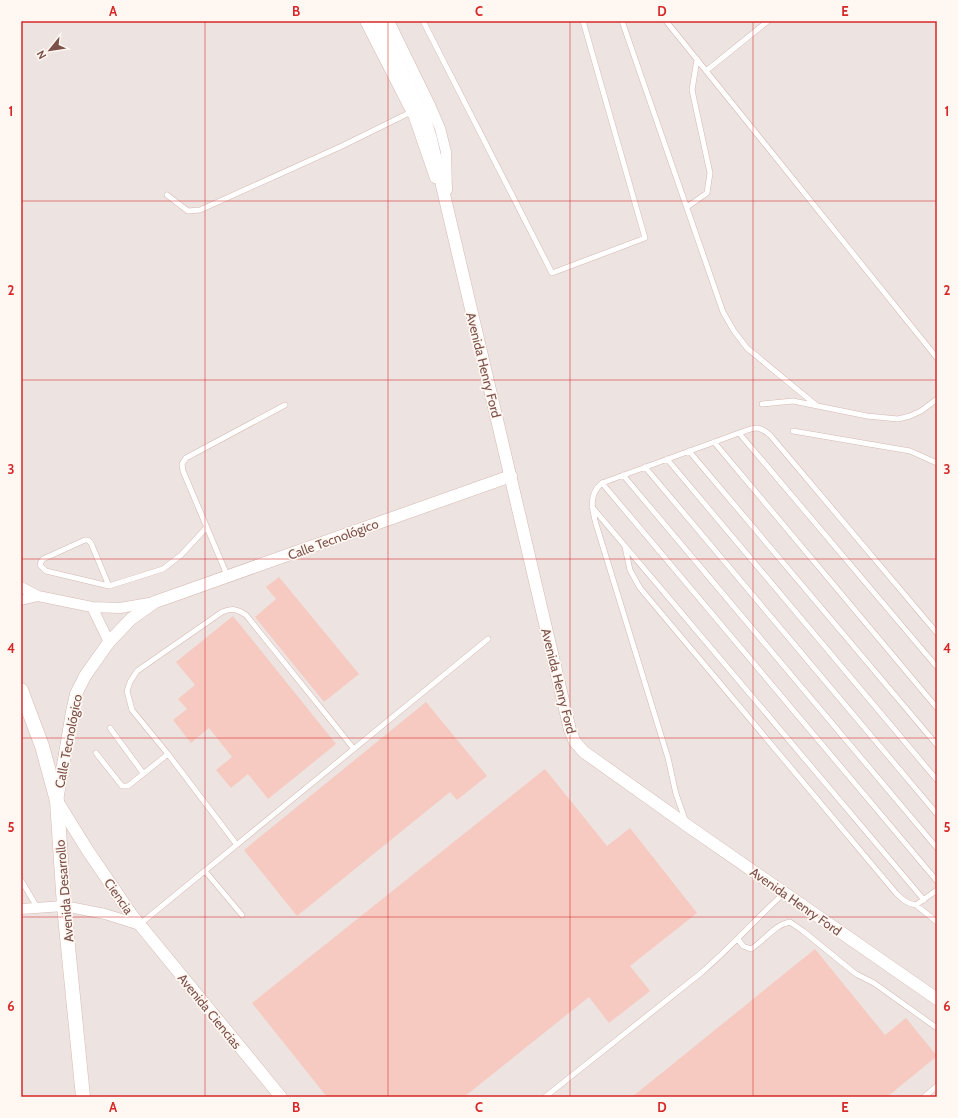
<svg xmlns="http://www.w3.org/2000/svg" width="958" height="1118" font-family="Cabin,sans-serif">
<style>
.industrial{fill:#ede3e0}
.building{fill:#f6cac0}
.lines{fill:none;stroke-linecap:round;stroke-linejoin:round}
.service-casing{stroke:#d5b9b1;stroke-width:6}
.minor-casing{stroke:#d5b9b1;stroke-width:11}
.tertiary-casing{stroke:#d5b9b1;stroke-width:13}
.secondary-casing{stroke:#dabab0;stroke-width:15}
.service{stroke:#fff;stroke-width:5}
.minor{stroke:#fff;stroke-width:10}
.tertiary{stroke:#fff;stroke-width:12}
.secondary{stroke:#fff;stroke-width:14}
.grid{fill:none;stroke:#d62828;stroke-width:1;stroke-opacity:0.55}
.labels{text-anchor:middle;dominant-baseline:central;stroke-width:3.5;stroke-linejoin:round;paint-order:stroke}
.street-label{font-size:13px;fill:#7c514a;stroke:#fff7f2}
.neatline{fill:none;stroke:#d62828;stroke-width:1.5}
.grid-label{font-size:13px;text-anchor:middle;font-weight:bold;fill:#d62828}
</style>
<rect width="100%" height="100%" fill="#fef2eb"/>
<path class="industrial" d="M 21,21 L 937,21 L 937,1097 L 21,1097 Z"/>
<path class="building" d="M 279,577 L 359,674 L 324,702 L 255,617 L 276,599 L 266,587 Z
M 233,616 L 336,744 L 268,799 L 248,774 L 231,788 L 216,770 L 232,757 L 209,728 L 191,743 L 173,720 L 187,709 L 178,699 L 195,685 L 176,662 Z
M 426,702 L 487,776 L 457,800 L 450,792 L 297,916 L 244,850 Z
M 545,769 L 607,846 L 630,828 L 697,913 L 630,966 L 650,991 L 609,1023 L 589,997 L 464,1097 L 327,1097 L 252,1003 Z
M 815,949 L 885,1035 L 906,1018 L 937,1056 L 887,1097 L 632,1097 Z"/>
<g class="lines">
<g class="service-casing">
<path id="service" d="M 423,21 L 552,273 L 645,238 L 583,21
M 622,21 L 723,312 L 734,331 L 747,348 L 816,405
M 666,21 L 937,358
M 706,71 L 768,21
M 167,195 L 188,211 L 200,210 L 342,146 L 411,112
M 687,207 L 707,193 L 710,173 L 692,90 L 697,59
M 762,404 L 793,401 L 867,416 L 898,419 L 910,416 L 921,411 L 937,399
M 793,431 L 910,451 L 937,463
M 714,442 L 937,708
M 689,451 L 937,745
M 667,459 L 937,780
M 645,467 L 937,814
M 623,475 L 937,848
M 602,483 L 937,881
M 592,507 L 924,900
M 625,547 L 630,570 L 640,588 L 896,893 C 902,899 907,904 916,905 L 937,890
M 227,575 L 183,471 L 182,464 L 186,458 L 285,405
M 109,586 L 91,543 L 88,540 L 85,540 L 43,559 L 41,562 L 40,565 L 46,571 L 109,586 L 163,569 L 181,555 L 207,527
M 937,633 L 770,435 C 757,424 754,428 739,433 L 937,667
M 110,728 L 143,773
M 96,753 L 122,786 L 128,786 L 168,754
M 686,822 L 676,794 L 668,758 L 596,524 C 592,509 588,495 602,483 L 739,433
M 237,845 L 168,754 L 132,710 L 127,691 L 130,682 L 137,671 L 222,612 C 232,608 237,609 246,615 L 354,749
M 205,871 L 242,915
M 21,880 L 37,907
M 916,905 L 937,922
M 140,924 L 488,639
M 738,939 L 743,946 L 751,949 C 764,941 774,925 790,922 L 803,931 L 856,974 L 874,983 L 937,1028
M 545,1097 L 701,973 C 730,948 756,919 784,893
M 924,1097 L 937,1086"/>
</g>
<g class="minor-casing">
<path id="minor" d="M 365,21 L 414,117 L 435,178
M 389,21 L 430,105 L 440,128 L 446,152 L 447,190
M 21,587 L 38,596 L 92,607 L 120,608 L 155,602
M 21,600 L 38,596
M 92,607 L 109,642
M 21,909 L 64,906 L 105,914 L 140,925"/>
</g>
<g class="tertiary-casing">
<path id="tertiary" d="M 377,21 L 425,119 L 431,139 L 570,730 L 575,742 L 584,752 L 688,826 L 937,999
M 281,1097 L 131,914 L 88,851 L 57,801 L 72,712 L 76,694 L 85,676 L 109,642 L 131,619 L 155,602 L 511,476"/>
</g>
<g class="secondary-casing">
<path id="secondary" d="M 21,690 L 42,746 L 57,801 L 64,906 L 83,1097"/>
</g>
<use href="#service" class="service"/>
<use href="#minor" class="minor"/>
<use href="#tertiary" class="tertiary"/>
<use href="#secondary" class="secondary"/>
</g>
<path class="grid" d="M 205,21 L 205,1097M 388,21 L 388,1097M 570,21 L 570,1097M 753,21 L 753,1097M 21,201 L 937,201M 21,380 L 937,380M 21,559 L 937,559M 21,738 L 937,738M 21,917 L 937,917"/>
<g class="labels">
<g class="street-label">
<text transform="translate(484 365) rotate(76)">Avenida Henry Ford</text>
<text transform="translate(333 539) rotate(-20)">Calle Tecnológico</text>
<text transform="translate(559 681) rotate(76)">Avenida Henry Ford</text>
<text transform="translate(68 741) rotate(-79)">Calle Tecnológico</text>
<text transform="translate(64 891) rotate(-95)">Avenida Desarrollo</text>
<text transform="translate(119 896) rotate(55)">Ciencia</text>
<text transform="translate(796 901) rotate(35)">Avenida Henry Ford</text>
<text transform="translate(210 1011) rotate(51)">Avenida Ciencias</text>
</g>
</g>
<rect width="958" height="1118" fill="none" stroke="#fff7f2" stroke-width="44"/>
<g transform="translate(50 50) rotate(240)" stroke="#fff7f2" stroke-width="3" paint-order="stroke">
<path d="M0-3L7 15L0 10L-7 15Z" fill="#7c514a"/>
<text y="-6" font-size="11" font-weight="bold" text-anchor="middle" fill="#7c514a">N</text>
</g>
<rect x="22" y="22" width="914" height="1074" class="neatline"/>
<g class="grid-label">
<text x="113" y="16">A</text>
<text x="296" y="16">B</text>
<text x="479" y="16">C</text>
<text x="662" y="16">D</text>
<text x="845" y="16">E</text>
<text x="11" y="116">1</text>
<text x="947" y="116">1</text>
<text x="11" y="295">2</text>
<text x="947" y="295">2</text>
<text x="11" y="474">3</text>
<text x="947" y="474">3</text>
<text x="11" y="653">4</text>
<text x="947" y="653">4</text>
<text x="11" y="832">5</text>
<text x="947" y="832">5</text>
<text x="11" y="1011">6</text>
<text x="947" y="1011">6</text>
<text x="113" y="1112">A</text>
<text x="296" y="1112">B</text>
<text x="479" y="1112">C</text>
<text x="662" y="1112">D</text>
<text x="845" y="1112">E</text>
</g>
</svg>
